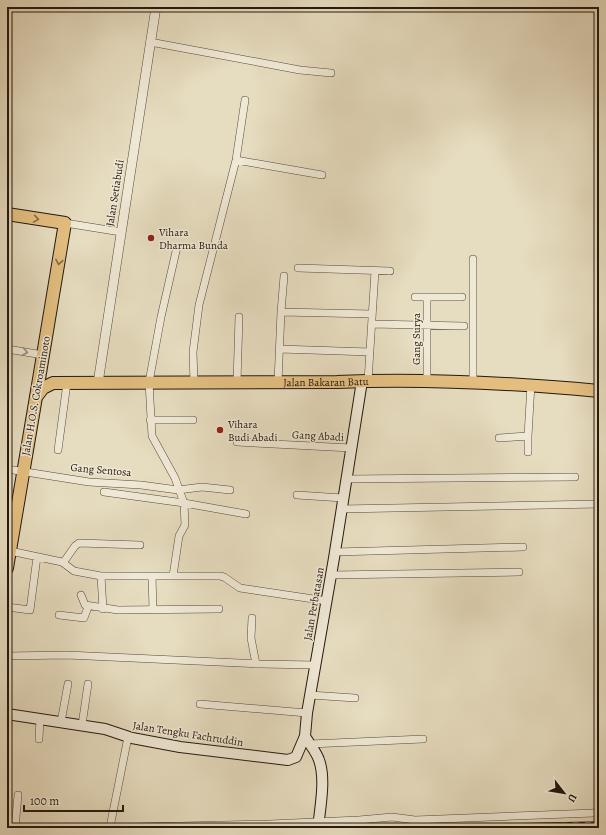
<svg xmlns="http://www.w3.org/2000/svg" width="606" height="835" font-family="Alegreya,serif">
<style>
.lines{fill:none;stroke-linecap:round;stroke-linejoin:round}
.minor-casing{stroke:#54493a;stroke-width:8}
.tertiary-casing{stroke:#54493a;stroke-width:10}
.secondary-casing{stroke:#24180e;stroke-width:12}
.primary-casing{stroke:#24180e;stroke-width:14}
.trunk-casing{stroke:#24180e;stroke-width:14}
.minor{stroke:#efe8d5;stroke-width:7}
.tertiary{stroke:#efe8d5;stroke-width:9}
.secondary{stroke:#efe8d5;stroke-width:10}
.primary{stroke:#e3be80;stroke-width:12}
.trunk{stroke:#e3be80;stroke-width:12}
.rail-casing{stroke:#24180e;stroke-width:3.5}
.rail{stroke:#efe8d5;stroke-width:2;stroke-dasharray:6;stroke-linecap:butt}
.oneway{stroke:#846b47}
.oneway2{stroke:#948a7b}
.poi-dot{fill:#8f2418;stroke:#efe8d5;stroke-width:1.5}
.labels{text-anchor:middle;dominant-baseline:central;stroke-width:3;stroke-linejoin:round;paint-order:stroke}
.street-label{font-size:11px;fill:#24180e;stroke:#efe8d5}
.poi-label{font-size:11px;fill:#24180e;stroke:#efe8d5;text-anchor:start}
</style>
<rect width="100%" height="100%" fill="#e6dcbf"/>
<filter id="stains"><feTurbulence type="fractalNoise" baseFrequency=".005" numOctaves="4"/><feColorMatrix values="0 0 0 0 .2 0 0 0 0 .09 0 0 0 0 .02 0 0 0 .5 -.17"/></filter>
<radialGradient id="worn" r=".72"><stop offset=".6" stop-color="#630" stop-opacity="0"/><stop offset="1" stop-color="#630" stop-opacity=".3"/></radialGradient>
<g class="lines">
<g class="minor-casing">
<path id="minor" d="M 150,42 L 300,70 L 331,73
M 236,160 L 322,175
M 65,223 L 121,232
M 473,259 L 473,382
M 298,268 L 390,271
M 415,297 L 462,297
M 281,312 L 372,314
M 372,324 L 464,326
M 7,349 L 43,355
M 280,349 L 370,352
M 368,381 L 375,271
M 427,381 L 427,297
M 194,382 L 193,352 L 199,305 L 236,160 L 245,100
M 237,382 L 239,317
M 278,382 L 281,312 L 284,276
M 150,420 L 193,420
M 499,438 L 528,436 L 531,384
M 237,442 L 351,448
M 58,450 L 67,383
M 528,452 L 528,436
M 7,469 L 89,482 L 141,485 L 178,490 L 202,487 L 230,490
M 346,479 L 575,477
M 104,492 L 184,503 L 246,514
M 297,495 L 343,498
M 341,509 L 599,504
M 10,551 L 62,562 L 74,571 L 101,576 L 220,576 L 224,577 L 240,588 L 327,601
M 335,552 L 523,547
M 63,563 L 75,546 L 79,543 L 140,545
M 331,575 L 519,572
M 101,576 L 103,609
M 152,576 L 153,610
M 173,576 L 179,536 L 185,525 L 184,503 L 175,478 L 152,436 L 149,382 L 161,317 L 177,247
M 81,595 L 85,605 L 118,610 L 219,609
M 7,607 L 30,610 L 37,557
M 59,615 L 84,618 L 88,607
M 252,618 L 251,638 L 256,664
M 7,656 L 67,655 L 260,664 L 315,665
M 310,695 L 355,698
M 200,704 L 307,713
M 61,722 L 68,684
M 82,725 L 88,684
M 39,739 L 40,719
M 310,744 L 423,739
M 110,827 L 128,737
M 15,828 L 18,795
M 92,828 L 270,824 L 359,820 L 392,817 L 415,820 L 594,813 L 599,809"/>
</g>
<g class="tertiary-casing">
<path id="tertiary" d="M 98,383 L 156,7"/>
</g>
<g class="secondary-casing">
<path id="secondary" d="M 7,714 L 105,729 L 132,738 L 180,747 L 288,760 L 296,757 L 305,736
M 318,828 C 320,808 326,779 319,760 C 316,751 309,744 305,736 L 307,713 L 334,558 L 362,381"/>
</g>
<g class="primary-casing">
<path id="primary" d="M 7,214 L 65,223 L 36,397"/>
</g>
<g class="trunk-casing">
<g id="trunk">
<path id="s1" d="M 7,568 L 36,397 L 43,388 L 53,383 L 337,382 C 425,378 512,383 599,391"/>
</g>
</g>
<use href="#minor" class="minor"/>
<use href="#tertiary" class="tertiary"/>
<use href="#secondary" class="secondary"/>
<use href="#primary" class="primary"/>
<use href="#trunk" class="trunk"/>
<g class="rail-casing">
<path id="rail" d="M 381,828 L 599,823"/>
</g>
<use href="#rail" class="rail"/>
</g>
<defs><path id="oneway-chevron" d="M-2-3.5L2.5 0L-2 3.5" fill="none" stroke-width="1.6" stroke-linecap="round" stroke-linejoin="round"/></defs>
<g class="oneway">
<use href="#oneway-chevron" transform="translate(36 219) rotate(9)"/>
<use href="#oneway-chevron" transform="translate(59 262) rotate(100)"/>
</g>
<use class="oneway2" href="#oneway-chevron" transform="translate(25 352) rotate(10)"/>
<g class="poi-dot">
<circle cx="151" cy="238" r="4"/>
<circle cx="220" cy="430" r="4"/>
</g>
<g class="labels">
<g class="street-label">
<text transform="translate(115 193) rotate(-81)">Jalan Setiabudi</text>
<text transform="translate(416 339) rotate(-90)">Gang Surya</text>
<text stroke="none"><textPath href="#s1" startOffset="469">Jalan Bakaran Batu</textPath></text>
<text transform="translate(36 396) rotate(-80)">Jalan H.O.S. Cokroaminoto</text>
<text transform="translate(318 436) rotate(3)">Gang Abadi</text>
<text transform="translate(101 470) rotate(5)">Gang Sentosa</text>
<text transform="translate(314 604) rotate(-80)">Jalan Perbatasan</text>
<text transform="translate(188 734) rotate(9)">Jalan Tengku Fachruddin</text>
</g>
<g class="poi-label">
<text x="159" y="232">Vihara<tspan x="159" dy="13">Dharma Bunda</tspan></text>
<text x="228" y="424">Vihara<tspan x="228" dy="13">Budi Abadi</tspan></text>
</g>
</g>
<rect width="606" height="835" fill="none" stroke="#e6dcbf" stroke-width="24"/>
<rect x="8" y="8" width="590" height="819" fill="none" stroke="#24180e" stroke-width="2"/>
<rect x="12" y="12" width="582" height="811" fill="none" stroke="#24180e"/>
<g transform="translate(564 793) rotate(121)" stroke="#efe8d5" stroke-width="3" paint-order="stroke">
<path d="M0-3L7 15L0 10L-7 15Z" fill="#24180e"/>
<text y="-6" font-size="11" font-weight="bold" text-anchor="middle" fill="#24180e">U</text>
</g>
<path d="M24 805v6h99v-6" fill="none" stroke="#24180e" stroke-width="2"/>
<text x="30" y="805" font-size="12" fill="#24180e" stroke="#efe8d5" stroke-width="3" paint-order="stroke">100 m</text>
<rect width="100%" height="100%" filter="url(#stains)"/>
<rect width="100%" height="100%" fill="url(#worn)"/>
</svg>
